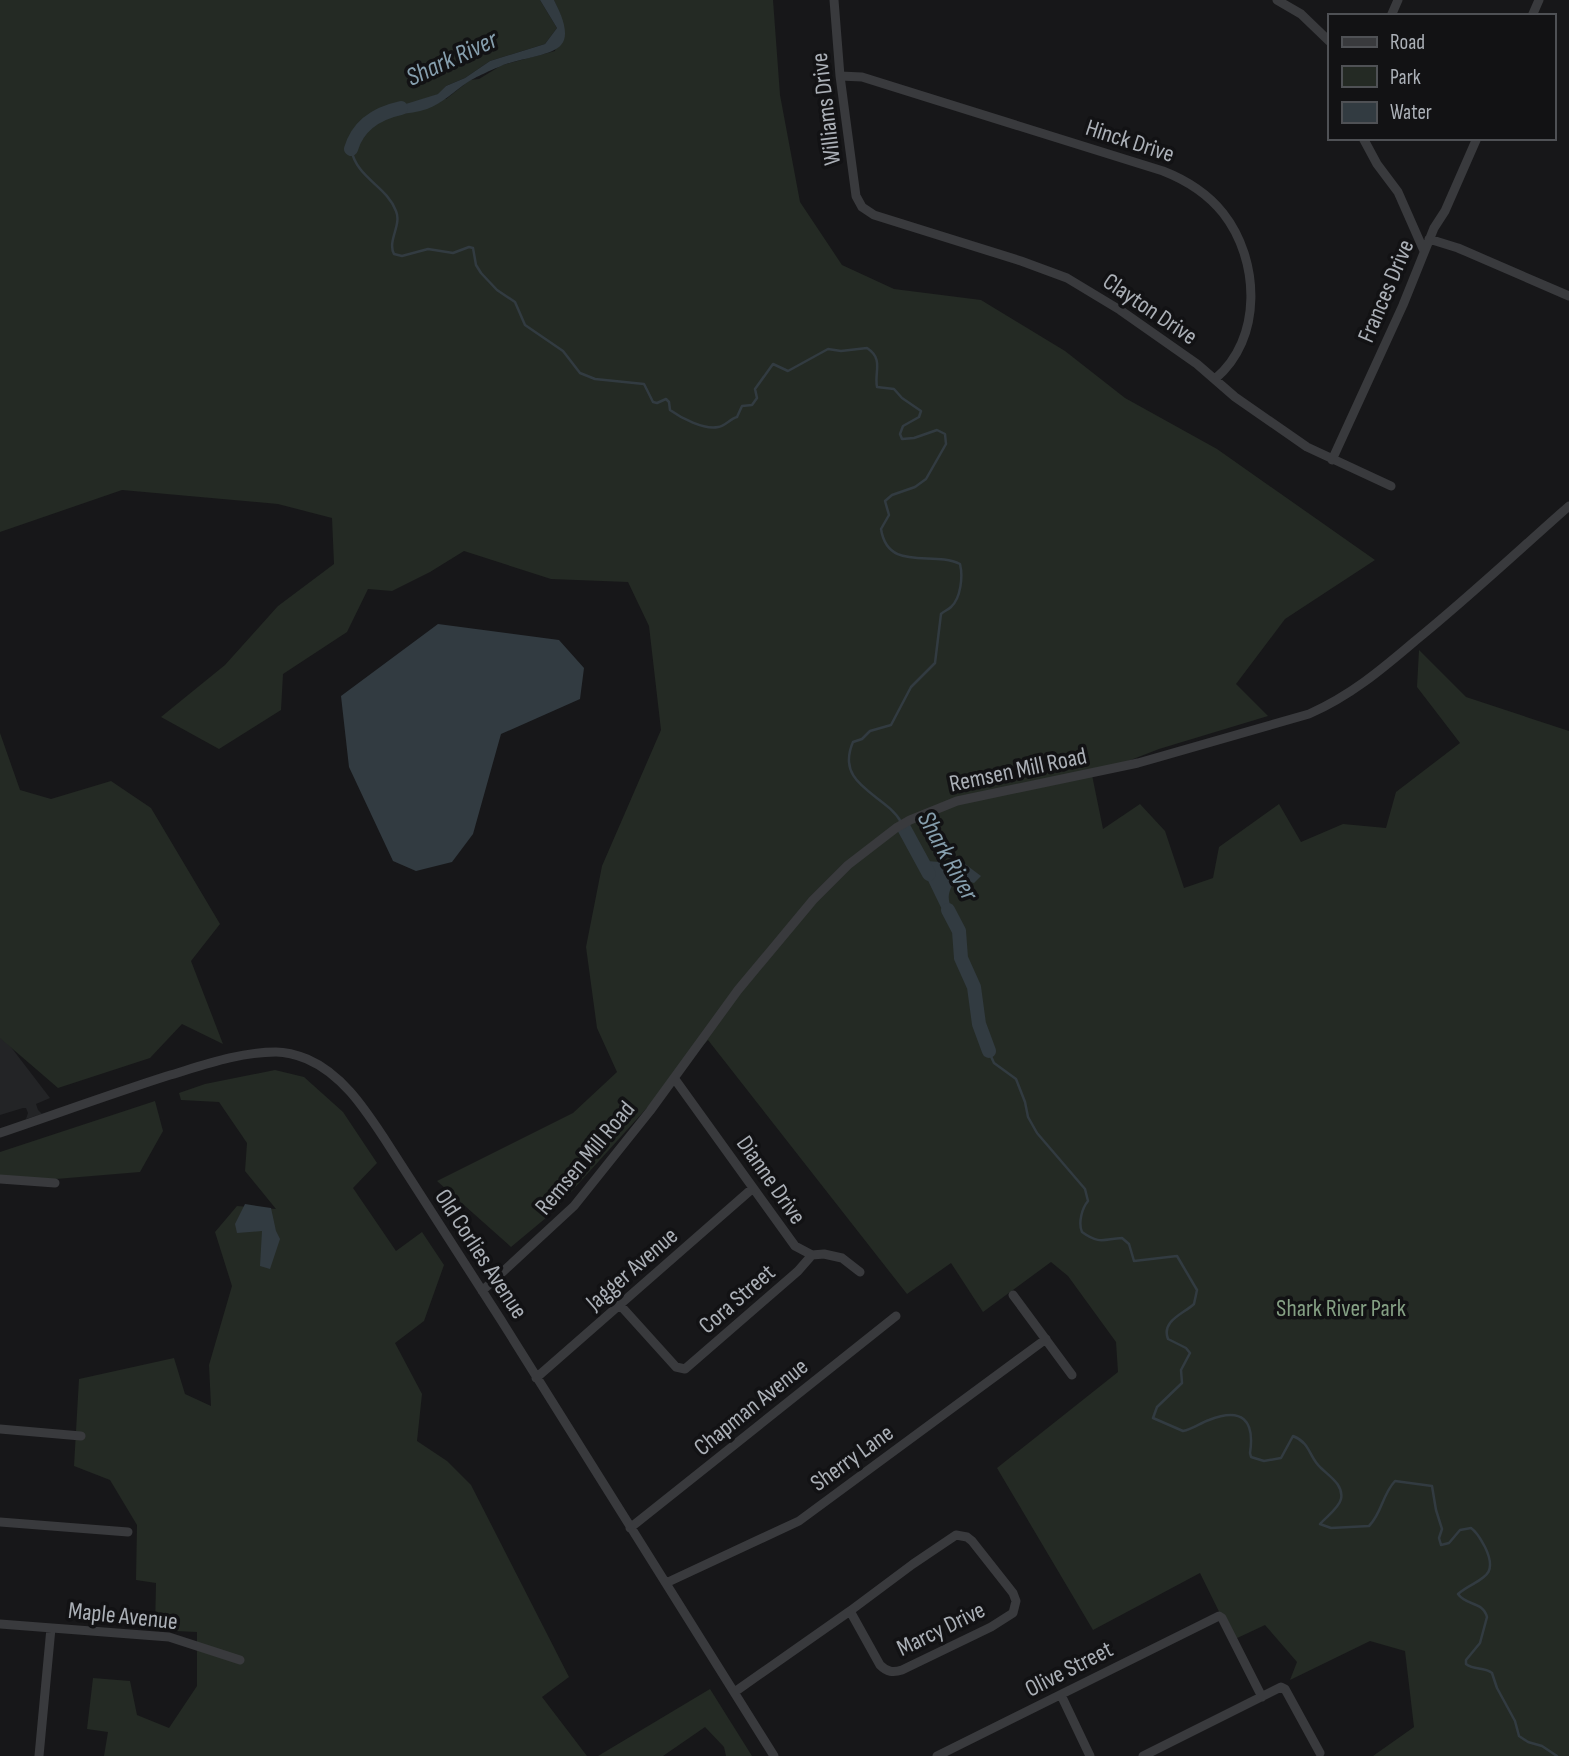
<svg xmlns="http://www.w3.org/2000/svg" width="1569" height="1756" font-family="'Sofia Sans Condensed',sans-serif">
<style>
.built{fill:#232426}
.green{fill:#242a24}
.water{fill:#323b41}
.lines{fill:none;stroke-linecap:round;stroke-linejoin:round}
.stream{stroke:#323b41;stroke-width:2.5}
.river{stroke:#323b41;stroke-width:14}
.minor{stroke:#393a3d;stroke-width:9}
.labels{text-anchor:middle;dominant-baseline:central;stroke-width:7;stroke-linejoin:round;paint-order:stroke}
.street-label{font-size:24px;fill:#abb0b7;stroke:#121214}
.park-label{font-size:24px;fill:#85a084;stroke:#121214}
.water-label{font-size:26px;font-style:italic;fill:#869fae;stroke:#121214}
</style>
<rect width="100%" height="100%" fill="#171719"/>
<path class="built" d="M 0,1036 L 4,1038 L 50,1098 L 36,1104 L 38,1110 L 42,1114 L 26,1119 L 28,1113 L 26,1108 L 23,1108 L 0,1115 Z"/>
<path class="green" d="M 0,0 L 540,0 L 557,28 L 545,44 L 490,61 L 465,78 L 446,86 L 439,94 L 422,100 L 446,99 L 470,80 L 479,79 L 502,65 L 555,51 L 561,16 L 554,0 L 773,0 L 780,95 L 800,202 L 842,265 L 894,289 L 981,300 L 1065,351 L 1125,398 L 1217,449 L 1375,560 L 1285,619 L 1236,684 L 1268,716 L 1159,749 L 1092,775 L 1103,829 L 1140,804 L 1165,831 L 1184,888 L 1213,878 L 1219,847 L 1279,804 L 1301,842 L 1343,824 L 1386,828 L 1396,792 L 1460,743 L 1417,687 L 1419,650 L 1466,697 L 1569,731 L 1569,1756 L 1373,1756 L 1414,1727 L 1405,1651 L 1370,1641 L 1290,1680 L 1297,1662 L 1265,1625 L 1233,1640 L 1200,1573 L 1093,1630 L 997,1468 L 1118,1372 L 1116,1342 L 1068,1276 L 1051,1262 L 983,1312 L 951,1263 L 907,1294 L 708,1040 L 553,1212 L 511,1247 L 437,1181 L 573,1113 L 617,1072 L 597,1028 L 586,947 L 602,866 L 661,730 L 649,626 L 628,582 L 551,579 L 464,551 L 430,572 L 392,591 L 368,589 L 347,632 L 283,674 L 281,710 L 219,749 L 161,717 L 225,665 L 278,606 L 334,564 L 332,518 L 278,504 L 122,490 L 0,532 Z
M 0,733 L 20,790 L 51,799 L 111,781 L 151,808 L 220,924 L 191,961 L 223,1044 L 182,1024 L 150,1058 L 58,1088 L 0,1038 Z
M 275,1070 L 304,1077 L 343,1112 L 377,1163 L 353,1188 L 396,1251 L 422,1232 L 444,1265 L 424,1321 L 395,1343 L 422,1394 L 417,1441 L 447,1461 L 471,1485 L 569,1677 L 542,1697 L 587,1756 L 104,1756 L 108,1732 L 87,1729 L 93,1678 L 130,1681 L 137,1715 L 169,1728 L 197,1686 L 197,1632 L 155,1630 L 156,1583 L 136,1580 L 137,1525 L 110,1480 L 74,1466 L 79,1379 L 174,1358 L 185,1394 L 211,1406 L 209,1365 L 232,1286 L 215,1232 L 237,1206 L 276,1209 L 245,1171 L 247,1143 L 219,1102 L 181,1100 L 179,1093 L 205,1084 Z
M 155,1101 L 163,1131 L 140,1172 L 44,1180 L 0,1177 L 0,1152 Z
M 710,1689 L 752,1756 L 726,1756 L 724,1747 L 705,1727 L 663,1756 L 598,1756 Z"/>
<path class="water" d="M 540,0 L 554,0 C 560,12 571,34 561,45 C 552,56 516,59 501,66 C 493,69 474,78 468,82 C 454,91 443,103 427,109 C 413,114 395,115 380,112 L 438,94 L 446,86 L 465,78 L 490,61 L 545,44 L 557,28 Z
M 438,624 L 559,640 L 584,668 L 580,699 L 501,734 L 473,834 L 452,862 L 416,871 L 393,861 L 349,767 L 341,696 Z
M 920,856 L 927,861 L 965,864 L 981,876 L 974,883 L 967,881 L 952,886 C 943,902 955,909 957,924 L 950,926 L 918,860 Z
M 245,1204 L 271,1208 L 276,1231 L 280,1239 L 270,1269 L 260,1266 L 262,1231 L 237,1233 L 235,1224 Z"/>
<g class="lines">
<path class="stream" d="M 351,149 C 357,179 386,185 396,211 C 402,225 387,241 394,254 L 402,256 L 428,249 L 453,253 L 469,247 L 473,248 L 476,265 L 481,273 L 497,290 L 515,302 L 525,325 L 563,351 L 580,373 L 595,379 L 644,384 L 653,402 L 657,403 L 666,399 L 669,402 L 670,410 C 681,418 704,430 718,427 C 725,426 730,419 737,417 L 742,406 L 752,405 L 757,398 L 755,389 L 773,364 L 788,371 L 828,349 L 841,351 L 867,348 C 884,359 874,372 877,387 L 894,389 L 902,398 L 921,411 L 919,417 L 903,426 L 900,434 L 902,439 L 914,438 L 937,430 L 945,434 L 946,444 L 926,479 L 915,487 L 892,495 L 885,501 L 889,515 L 881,529 C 888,573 933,550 960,564 C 963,576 961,598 951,607 C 948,610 944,611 941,614 L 935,663 L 911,687 L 891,725 L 870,731 L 862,739 L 853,742 C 834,786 886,794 901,822
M 957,924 L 967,975 L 975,999 L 978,1028 L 994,1063 L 1016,1079 L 1025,1102 L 1028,1117 L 1037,1133 L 1085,1189 L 1088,1201 C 1082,1208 1078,1223 1082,1232 C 1100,1245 1104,1239 1122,1238 L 1129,1244 L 1134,1261 L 1177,1256 L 1197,1290 L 1194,1304 C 1183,1314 1161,1321 1168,1339 L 1186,1348 L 1190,1353 L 1181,1370 L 1182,1383 L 1157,1407 L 1153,1418 L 1183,1431 C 1193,1429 1200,1423 1209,1420 C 1242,1407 1255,1420 1250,1453 L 1251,1457 L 1264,1461 L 1281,1458 L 1293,1436 C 1311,1443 1309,1458 1321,1468 C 1329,1476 1344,1485 1341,1499 C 1339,1508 1326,1517 1320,1524 L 1331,1528 L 1369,1526 C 1382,1513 1382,1495 1395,1481 L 1432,1486 L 1436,1510 L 1442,1529 L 1439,1538 L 1441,1545 L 1449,1543 L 1460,1530 L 1471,1528 C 1478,1533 1481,1540 1485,1547 C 1501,1580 1476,1578 1458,1594 C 1466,1606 1483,1601 1487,1617 L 1480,1643 L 1466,1660 L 1466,1664 C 1475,1671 1483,1666 1492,1673 L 1497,1688 L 1515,1721 L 1519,1736 L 1528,1742 L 1542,1746 L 1557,1756"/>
<path class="river" d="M 351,149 C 358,125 378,113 401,108
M 904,828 L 929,874
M 948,910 L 959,931 L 961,958 L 974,987 L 979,1024 L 989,1051"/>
<path class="minor" d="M 834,0 L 840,76 L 856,196 L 862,207 L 874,215 L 1021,261 L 1067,278 L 1120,310 L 1197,364 L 1235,397 L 1307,447 L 1391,486
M 1277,0 L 1301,14 L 1329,41
M 1391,16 L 1398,0
M 1532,16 L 1539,0
M 840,76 L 862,77 L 1163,171 C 1186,180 1207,193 1223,213 C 1260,260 1263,339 1215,379
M 1363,138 L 1377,164 L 1398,192 L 1424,251
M 1429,239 L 1458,248 L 1569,296
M 1332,460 L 1403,305 L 1434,228 L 1445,211 L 1477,138
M 674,1078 L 795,1246 L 812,1255 L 824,1254 L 842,1258 L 860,1272
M 0,1133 C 56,1114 111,1094 167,1076 C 201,1066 239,1052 276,1052 C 286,1052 297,1055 307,1059 C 342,1074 364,1108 384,1138 L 501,1320 L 774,1756
M 0,1179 L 55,1183
M 482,1291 L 574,1206 L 650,1111 L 738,990 L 813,900 L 848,865 L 896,828 L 910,820 L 957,801 L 1138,763 L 1309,714 C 1350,696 1381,670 1415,641 C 1468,598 1518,551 1569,506
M 1013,1295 L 1072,1375
M 620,1305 L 676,1367 L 685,1369 L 798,1271 L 812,1255
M 536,1378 L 753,1188
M 0,1429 L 81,1436
M 0,1522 L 128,1532
M 630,1528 L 896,1316
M 956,1535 L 967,1537 L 972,1541 L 1013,1593 L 1016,1601 L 1013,1613 L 991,1627 L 902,1670 C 893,1673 887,1672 880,1665 L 850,1611 L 913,1564 Z
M 666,1583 L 799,1521 L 1046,1339
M 0,1624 L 169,1637 L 240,1660
M 736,1691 L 850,1611
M 1061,1695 L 1090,1756
M 39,1756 L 51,1628
M 937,1756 L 1219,1616 L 1222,1618 L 1262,1697
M 1143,1756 L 1281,1687 L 1285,1689 L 1320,1753"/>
</g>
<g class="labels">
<g class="street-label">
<text transform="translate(826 109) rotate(-97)">Williams Drive</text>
<text transform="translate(1130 141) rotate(18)">Hinck Drive</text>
<text transform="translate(1386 291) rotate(-67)">Frances Drive</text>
<text transform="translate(1150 309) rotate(34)">Clayton Drive</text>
<text transform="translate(1018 770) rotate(-12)">Remsen Mill Road</text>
<text transform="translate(585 1158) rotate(-50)">Remsen Mill Road</text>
<text transform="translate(771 1180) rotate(55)">Dianne Drive</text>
<text transform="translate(481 1254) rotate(57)">Old Corlies Avenue</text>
<text transform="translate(632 1269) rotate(-41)">Jagger Avenue</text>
<text transform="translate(737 1299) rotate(-41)">Cora Street</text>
<text transform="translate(751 1407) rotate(-39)">Chapman Avenue</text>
<text transform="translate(852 1458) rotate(-36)">Sherry Lane</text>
<text transform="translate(123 1616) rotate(6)">Maple Avenue</text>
<text transform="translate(941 1629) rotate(-26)">Marcy Drive</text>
<text transform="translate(1069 1669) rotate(-27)">Olive Street</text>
</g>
<g class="park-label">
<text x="1341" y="1308">Shark River Park</text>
</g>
<g class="water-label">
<text transform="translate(452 59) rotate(-25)">Shark River</text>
<text transform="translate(947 856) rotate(61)">Shark River</text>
</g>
</g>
<rect x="1328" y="14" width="228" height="126" fill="#121214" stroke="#4f5155" stroke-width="2"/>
<rect x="1342" y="37" width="35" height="10" fill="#393a3d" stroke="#4f5155" stroke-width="2"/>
<text x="1390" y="49" font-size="21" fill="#abb0b7">Road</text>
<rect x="1342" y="66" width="35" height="21" fill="#242a24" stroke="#4f5155" stroke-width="2"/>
<text x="1390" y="84" font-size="21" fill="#abb0b7">Park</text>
<rect x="1342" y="102" width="35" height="21" fill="#323b41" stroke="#4f5155" stroke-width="2"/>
<text x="1390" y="119" font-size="21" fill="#abb0b7">Water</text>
</svg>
